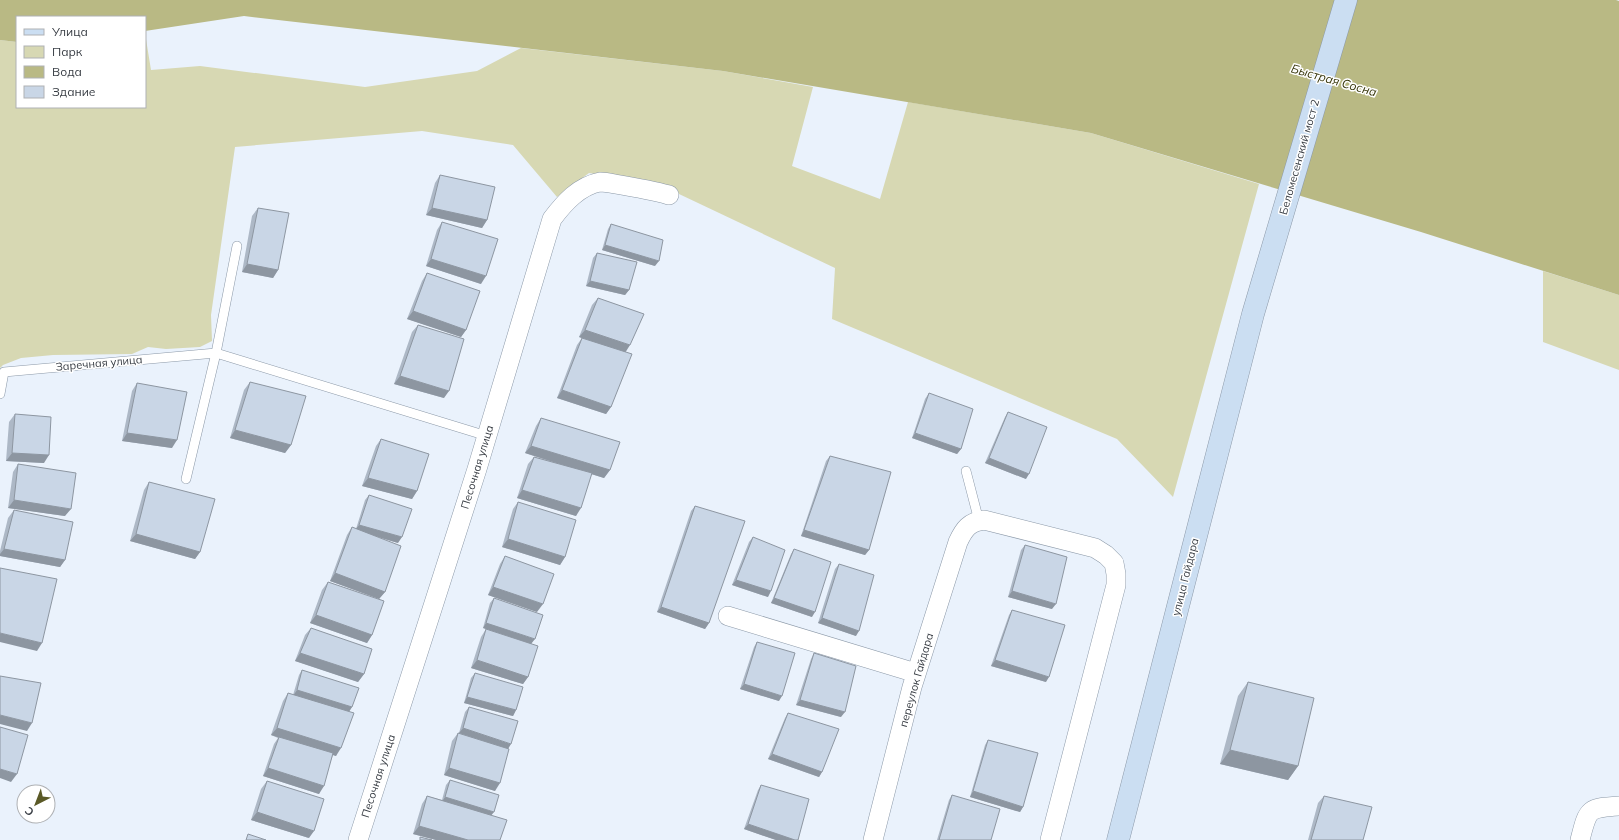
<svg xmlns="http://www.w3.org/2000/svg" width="1619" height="840" font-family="Mulish,sans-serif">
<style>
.green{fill:#d7d8b3}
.water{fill:#b9b984}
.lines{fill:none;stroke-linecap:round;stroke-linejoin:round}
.lane-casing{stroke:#8c99a8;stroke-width:10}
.street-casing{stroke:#8c99a8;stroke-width:20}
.secondary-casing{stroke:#8c99a8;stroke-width:23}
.lane{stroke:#fff;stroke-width:9}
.street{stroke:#fff;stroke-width:19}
.secondary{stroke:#cbdef2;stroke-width:22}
.wall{fill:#adb8c6}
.shaded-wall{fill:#8d96a1}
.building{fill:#c9d6e6;stroke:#8d96a1}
.labels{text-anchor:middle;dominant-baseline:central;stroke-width:3;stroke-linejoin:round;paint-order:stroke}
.street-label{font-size:11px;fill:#373c43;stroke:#fff}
.water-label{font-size:12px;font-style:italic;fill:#353408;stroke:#fff}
</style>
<rect width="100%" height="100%" fill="#eaf2fc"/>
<path class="green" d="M 145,33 L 151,70 L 200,66 L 365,87 L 477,71 L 521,48 L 723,71 L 813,87 L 792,166 L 880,199 L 908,102 L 1091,133 L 1259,184 L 1173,497 L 1117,439 L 832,319 L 835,268 L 660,185 L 589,173 L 557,197 L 513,145 L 422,131 L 235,147 L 211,315 L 212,341 L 200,347 L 166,349 L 148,347 L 132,354 L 53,355 L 21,358 L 3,365 L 0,368 L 0,40 L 17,42 L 17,107 L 145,107 Z
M 1543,271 L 1619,295 L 1619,370 L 1543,342 Z"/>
<path class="water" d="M 0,0 L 1616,0 L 1619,1 L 1619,295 L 1421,232 L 1091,133 L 723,71 L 244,16 L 145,31 L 145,17 L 17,17 L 17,42 L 0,40 Z"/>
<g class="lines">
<g class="lane-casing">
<path id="lane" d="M 0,394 L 4,372 L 216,353 L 237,246
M 966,471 L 979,521
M 186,479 L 216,353 L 487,436"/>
</g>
<g class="street-casing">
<path id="street" d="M 728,616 L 916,673
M 358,840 L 477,469 L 552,219 C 564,203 579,186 600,182 C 604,182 610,183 615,184 C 633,187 651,190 669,195
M 873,840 L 912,687 L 958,542 C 964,529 969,522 984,520 L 1095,548 L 1106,555 L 1114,563 L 1116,574 L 1116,585 L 1050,840
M 1580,840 C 1588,809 1587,808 1619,806"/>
</g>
<g class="secondary-casing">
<path id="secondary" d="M 1118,840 L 1253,314 L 1346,0"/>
</g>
<use href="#lane" class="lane"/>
<use href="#street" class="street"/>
<use href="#secondary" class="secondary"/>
</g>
<path class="wall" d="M 440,175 L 487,220 L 482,228 L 426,215 L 435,183 Z
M 258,208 L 278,270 L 273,278 L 242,272 L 252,216 Z
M 442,222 L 481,284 L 426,266 L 437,230 Z
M 611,224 L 655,266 L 602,250 L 608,229 Z
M 597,253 L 629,290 L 625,295 L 586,286 L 593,258 Z
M 427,273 L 466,330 L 461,337 L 407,319 L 422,281 Z
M 598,298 L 625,352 L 611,407 L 606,414 L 557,398 L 577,345 L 582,338 L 579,337 L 592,305 Z
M 418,325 L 444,398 L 394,384 L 412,332 Z
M 250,382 L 291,445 L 285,453 L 230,438 L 244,390 Z
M 137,383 L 172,448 L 122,441 L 132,391 Z
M 929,393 L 961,449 L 957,454 L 912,438 L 925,399 Z
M 1008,412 L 1026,479 L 985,463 L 1005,417 Z
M 15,414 L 44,463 L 6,461 L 9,422 Z
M 541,418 L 610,470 L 604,478 L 591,474 L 576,516 L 517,498 L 528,464 L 534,457 L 558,464 L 525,453 L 536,426 Z
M 381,439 L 417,491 L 412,499 L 362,486 L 376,446 Z
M 830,456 L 869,550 L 865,555 L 801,536 L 826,461 Z
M 18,464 L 65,516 L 8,508 L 13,472 Z
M 149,482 L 200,552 L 195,559 L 130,541 L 144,490 Z
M 369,495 L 398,543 L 371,535 L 385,592 L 379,599 L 330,581 L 347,535 L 352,527 L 356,529 L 365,500 Z
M 518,502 L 565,557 L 560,565 L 502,547 L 513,509 Z
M 695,506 L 709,623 L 705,629 L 657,612 L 691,511 Z
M 14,510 L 65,560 L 60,567 L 0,556 L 0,551 L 8,518 Z
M 753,537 L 768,597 L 732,585 L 749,542 Z
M 1025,545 L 1052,609 L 1008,597 L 1021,550 Z
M 794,549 L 812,617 L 771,603 L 791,554 Z
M 505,556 L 537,612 L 488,595 L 500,564 Z
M 839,564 L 856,636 L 818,623 L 835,569 Z
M 328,582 L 372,635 L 367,643 L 310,623 L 322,590 Z
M 494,598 L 532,644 L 528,677 L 523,684 L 471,668 L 481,637 L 486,629 L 483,628 L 490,603 Z
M 1012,610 L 1046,682 L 991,666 L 1009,615 Z
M 311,628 L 364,674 L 358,682 L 295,661 L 305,635 Z
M 757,642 L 779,701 L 740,689 L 754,647 Z
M 814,653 L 841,717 L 796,705 L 811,659 Z
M 302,670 L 352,707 L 349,712 L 336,756 L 333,755 L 319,794 L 263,776 L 274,744 L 278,738 L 271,735 L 283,701 L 288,693 L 293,695 L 299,675 Z
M 475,673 L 516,710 L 513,716 L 464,703 L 471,678 Z
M 1248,682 L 1298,766 L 1288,780 L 1220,764 L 1238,696 Z
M 469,707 L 508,749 L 495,791 L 444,775 L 452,741 L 458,733 L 459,733 L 465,712 Z
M 788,713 L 822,772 L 819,777 L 768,759 L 785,718 Z
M 988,740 L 1023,807 L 1020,812 L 970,797 L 985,745 Z
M 450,780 L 491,815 L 500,840 L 436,840 L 413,834 L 422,804 L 427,796 L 442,800 L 446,785 Z
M 267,781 L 309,838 L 251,820 L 261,789 Z
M 761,785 L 798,840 L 776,840 L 744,829 L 758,790 Z
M 952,795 L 991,840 L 937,840 L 949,800 Z
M 1324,796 L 1363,840 L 1308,840 L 1318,803 Z"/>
<path class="shaded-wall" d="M 432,208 L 487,220 L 482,228 L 426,215 Z
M 605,245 L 659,261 L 655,266 L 602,250 Z
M 431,259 L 486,276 L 481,284 L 426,266 Z
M 247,264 L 278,270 L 273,278 L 242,272 Z
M 590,281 L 629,290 L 625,295 L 586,286 Z
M 413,311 L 466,330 L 461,337 L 407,319 Z
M 585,330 L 630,345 L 625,353 L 579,337 Z
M 400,376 L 449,391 L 444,398 L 394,384 Z
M 562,390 L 611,407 L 606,414 L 557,398 Z
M 235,430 L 291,445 L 285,453 L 230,438 Z
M 127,433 L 177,440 L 172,448 L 122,441 Z
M 915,433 L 961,449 L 957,454 L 912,438 Z
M 531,446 L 610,470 L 604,478 L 525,453 Z
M 12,453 L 49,455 L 44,463 L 6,461 Z
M 989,458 L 1029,474 L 1026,479 L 985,463 Z
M 368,478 L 417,491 L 412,499 L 362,486 Z
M 522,490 L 581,508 L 576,516 L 517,498 Z
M 14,500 L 71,509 L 65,516 L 8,508 Z
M 359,525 L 402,537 L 398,543 L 355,530 Z
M 804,530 L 869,550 L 865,555 L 801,536 Z
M 136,534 L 200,552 L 195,559 L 130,541 Z
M 508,539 L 565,557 L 560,565 L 502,547 Z
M 4,549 L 65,560 L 60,567 L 0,556 L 0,554 Z
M 335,573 L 385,592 L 379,599 L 330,581 Z
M 736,580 L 771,591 L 768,597 L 732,585 Z
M 493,587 L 543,604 L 537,612 L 488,595 Z
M 1012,591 L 1056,604 L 1052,609 L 1008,597 Z
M 774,598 L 815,612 L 812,617 L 771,603 Z
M 661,607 L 709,623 L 705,629 L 657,612 Z
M 316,615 L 372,635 L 367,643 L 310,623 Z
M 822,618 L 859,631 L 856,636 L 818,623 Z
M 486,623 L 535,639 L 531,644 L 483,628 Z
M 0,633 L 42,643 L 37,651 L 0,642 Z
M 300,653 L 364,674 L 358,682 L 295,661 Z
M 477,660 L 528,677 L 523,684 L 471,668 Z
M 995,660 L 1049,677 L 1046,682 L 991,666 Z
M 744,684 L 782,696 L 779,701 L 740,689 Z
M 297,690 L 352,707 L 348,713 L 293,696 Z
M 467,697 L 516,710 L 513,716 L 464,703 Z
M 800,700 L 845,712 L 841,717 L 796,705 Z
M 0,715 L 32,723 L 27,731 L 0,724 Z
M 277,728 L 341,748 L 336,756 L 271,735 Z
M 463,728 L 511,744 L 508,749 L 459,733 Z
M 1230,750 L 1298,766 L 1288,780 L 1220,764 Z
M 772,754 L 822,772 L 819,777 L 768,759 Z
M 268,768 L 324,786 L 319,794 L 263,776 Z
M 449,768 L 500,783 L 495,791 L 444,775 Z
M 0,769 L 17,774 L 11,782 L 0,778 Z
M 973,791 L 1023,807 L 1020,812 L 970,797 Z
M 445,797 L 494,812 L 490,817 L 441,803 Z
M 257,812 L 314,831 L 309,838 L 251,820 Z
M 748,824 L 795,840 L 776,840 L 744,829 Z
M 419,826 L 468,840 L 436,840 L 413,834 Z"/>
<path class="building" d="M 440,175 L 495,187 L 487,220 L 432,208 Z
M 258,208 L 289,213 L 278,270 L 247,264 Z
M 442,222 L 498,239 L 486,276 L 431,259 Z
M 611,224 L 663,240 L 659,261 L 605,245 Z
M 597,253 L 637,262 L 629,290 L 590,281 Z
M 427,273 L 480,291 L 466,330 L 413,311 Z
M 598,298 L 644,314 L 630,345 L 585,330 Z
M 418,325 L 464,339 L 449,391 L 400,376 Z
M 582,338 L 632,354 L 611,407 L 562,390 Z
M 250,382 L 306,396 L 291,445 L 235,430 Z
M 137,383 L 187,392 L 177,440 L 127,433 Z
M 929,393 L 973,409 L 961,449 L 915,433 Z
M 1008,412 L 1047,427 L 1029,474 L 989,458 Z
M 15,414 L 51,417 L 49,455 L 12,453 Z
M 541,418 L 620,442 L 610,470 L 531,446 Z
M 381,439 L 429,454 L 417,491 L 368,478 Z
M 830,456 L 891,472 L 869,550 L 804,530 Z
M 534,457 L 592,473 L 581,508 L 522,490 Z
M 18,464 L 76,473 L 71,509 L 14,500 Z
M 149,482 L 215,499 L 200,552 L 136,534 Z
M 369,495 L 412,509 L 402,537 L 359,525 Z
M 518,502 L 576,520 L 565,557 L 508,539 Z
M 695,506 L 745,521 L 709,623 L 661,607 Z
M 14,510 L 73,522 L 65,560 L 4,549 Z
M 352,527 L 401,546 L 385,592 L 335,573 Z
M 753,537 L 785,550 L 771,591 L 736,580 Z
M 1025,545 L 1067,557 L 1056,604 L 1012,591 Z
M 794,549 L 831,562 L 815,612 L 774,598 Z
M 505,556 L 554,574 L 543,604 L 493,587 Z
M 839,564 L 874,575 L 859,631 L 822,618 Z
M 0,568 L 57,579 L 42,643 L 0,633 Z
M 328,582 L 384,601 L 372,635 L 316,615 Z
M 494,598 L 543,615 L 535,639 L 486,623 Z
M 1012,610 L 1065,625 L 1049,677 L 995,660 Z
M 311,628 L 372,649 L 364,674 L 300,653 Z
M 486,629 L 538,646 L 528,677 L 477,660 Z
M 757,642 L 795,653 L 782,696 L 744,684 Z
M 814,653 L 856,666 L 845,712 L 800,700 Z
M 302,670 L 359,688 L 352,707 L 297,690 Z
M 475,673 L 523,687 L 516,710 L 467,697 Z
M 0,676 L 41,683 L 32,723 L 0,715 Z
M 1248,682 L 1314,698 L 1298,766 L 1230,750 Z
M 288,693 L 354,713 L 341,748 L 277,728 Z
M 469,707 L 518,721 L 511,744 L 463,728 Z
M 788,713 L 839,729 L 822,772 L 772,754 Z
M 0,727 L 28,735 L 17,774 L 0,769 Z
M 458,733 L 509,749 L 500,783 L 449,768 Z
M 279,737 L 333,753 L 324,786 L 268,768 Z
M 988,740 L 1038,753 L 1023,807 L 973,791 Z
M 450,780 L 499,795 L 494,812 L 445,797 Z
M 267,781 L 324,799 L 314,831 L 257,812 Z
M 761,785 L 809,799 L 798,840 L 795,840 L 748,824 Z
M 952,795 L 1000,809 L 991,840 L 939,840 Z
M 427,796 L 507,820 L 500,840 L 468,840 L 419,826 Z
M 1324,796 L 1372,807 L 1363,840 L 1311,840 Z
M 248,834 L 266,840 L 246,840 Z
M 420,837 L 432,840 L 420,840 Z"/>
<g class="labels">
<g class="street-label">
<text transform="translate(1299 157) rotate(-74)">Беломесенский мост 2</text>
<text transform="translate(99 363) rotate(-5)">Заречная улица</text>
<text transform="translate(477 467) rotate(-73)">Песочная улица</text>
<text transform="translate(1185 577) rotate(-76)">улица Гайдара</text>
<text transform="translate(916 680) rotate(-74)">переулок Гайдара</text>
<text transform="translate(378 776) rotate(-72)">Песочная улица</text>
</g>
<g class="water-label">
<text transform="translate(1334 80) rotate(16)">Быстрая Сосна</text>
</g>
</g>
<rect x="16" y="16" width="130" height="92" fill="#ffffff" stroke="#afb1b4"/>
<rect x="24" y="29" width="20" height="6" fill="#cbdef2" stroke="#afb1b4"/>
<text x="52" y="36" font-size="12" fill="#373c43">Улица</text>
<rect x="24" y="46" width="20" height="12" fill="#d7d8b3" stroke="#afb1b4"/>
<text x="52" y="56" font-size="12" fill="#373c43">Парк</text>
<rect x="24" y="66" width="20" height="12" fill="#b9b984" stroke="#afb1b4"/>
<text x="52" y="76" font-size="12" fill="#373c43">Вода</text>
<rect x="24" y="86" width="20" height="12" fill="#c9d6e6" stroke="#afb1b4"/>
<text x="52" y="96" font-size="12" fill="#373c43">Здание</text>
<g transform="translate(36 804) rotate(222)"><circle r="19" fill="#ffffff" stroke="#afb1b4"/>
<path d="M0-3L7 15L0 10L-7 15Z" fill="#5a5926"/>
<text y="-6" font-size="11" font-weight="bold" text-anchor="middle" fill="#373c43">С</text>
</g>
</svg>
